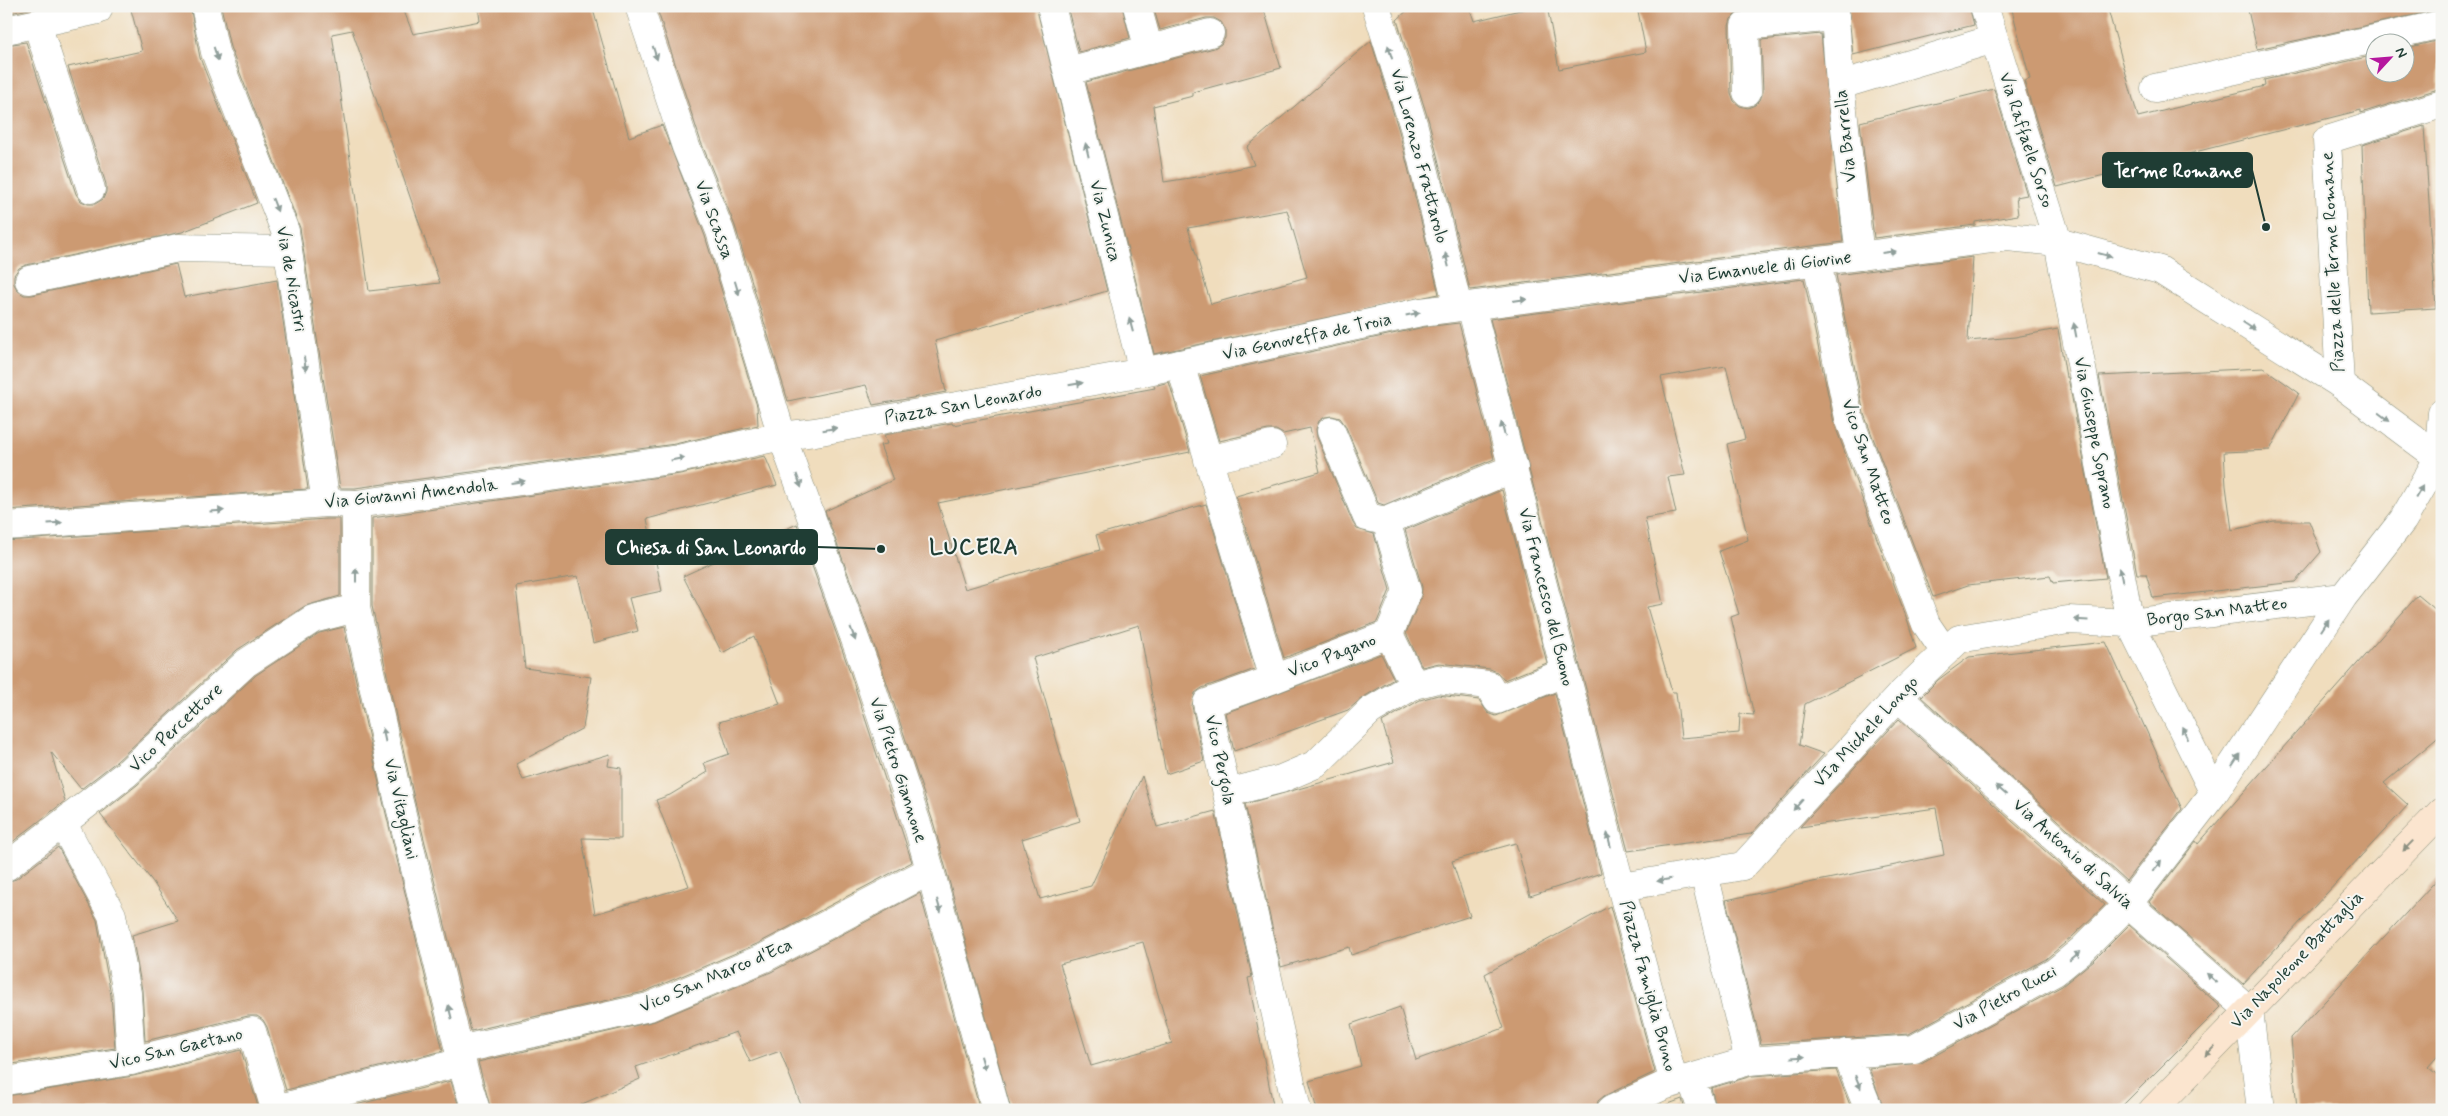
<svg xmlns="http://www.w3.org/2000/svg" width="2448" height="1116" font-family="Mynerve,sans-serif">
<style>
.building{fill:#cc9a72;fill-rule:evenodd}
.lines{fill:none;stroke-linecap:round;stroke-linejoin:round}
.pedestrian-casing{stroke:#888d78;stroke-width:29}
.minor-casing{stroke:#888d78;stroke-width:29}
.tertiary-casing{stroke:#888d78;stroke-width:29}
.secondary-casing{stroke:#888d78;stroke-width:29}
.pedestrian{stroke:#fff;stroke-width:28}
.minor{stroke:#fff;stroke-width:28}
.tertiary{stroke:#fff;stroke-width:28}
.secondary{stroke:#fbe5cf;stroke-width:28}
.oneway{fill:#8f9e9a}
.oneway2{fill:#8d9182}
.labels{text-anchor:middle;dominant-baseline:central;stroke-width:4;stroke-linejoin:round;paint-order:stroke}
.street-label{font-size:18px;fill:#1f3d34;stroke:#f6f6f2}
.district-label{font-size:22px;font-weight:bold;letter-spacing:1px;fill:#1f3d34;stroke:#f6f6f2}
.leader{fill:none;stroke:#1f3d34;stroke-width:2}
.callout-dot{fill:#1f3d34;stroke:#f6f6f2;stroke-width:2}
.callout{fill:#1f3d34;stroke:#1f3d34;stroke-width:2}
.callout-label{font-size:19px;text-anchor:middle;font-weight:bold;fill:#fff}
</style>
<rect width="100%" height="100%" fill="#f6f6f2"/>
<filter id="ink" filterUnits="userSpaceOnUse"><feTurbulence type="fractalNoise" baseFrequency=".02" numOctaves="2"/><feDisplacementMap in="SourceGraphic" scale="10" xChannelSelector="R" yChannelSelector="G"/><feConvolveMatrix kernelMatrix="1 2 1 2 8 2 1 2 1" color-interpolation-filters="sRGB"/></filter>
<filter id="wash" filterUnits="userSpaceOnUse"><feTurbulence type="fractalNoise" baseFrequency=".0096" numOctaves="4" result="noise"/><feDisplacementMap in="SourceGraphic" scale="20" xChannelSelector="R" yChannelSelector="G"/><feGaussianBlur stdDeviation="1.12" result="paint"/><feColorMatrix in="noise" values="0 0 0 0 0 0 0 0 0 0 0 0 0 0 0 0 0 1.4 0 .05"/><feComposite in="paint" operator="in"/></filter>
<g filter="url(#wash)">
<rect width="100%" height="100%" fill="#f0ddbd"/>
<g id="blocks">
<path class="building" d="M 6,6 L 42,6 L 6,14 Z
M 130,6 L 190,6 L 200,58 L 257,203 L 182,232 L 26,265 L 19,268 L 14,275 L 14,284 L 18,291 L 24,295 L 32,295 L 176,264 L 184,297 L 277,280 L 308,489 L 6,510 L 6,45 L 26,42 L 76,194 L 81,201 L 88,204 L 95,204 L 103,199 L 106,192 L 106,184 L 68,67 L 142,51 Z
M 221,6 L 402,6 L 413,34 L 480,21 L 478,6 L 592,6 L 629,137 L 662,125 L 705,236 L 757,406 L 758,425 L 675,444 L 355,488 L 340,488 L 300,228 L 230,47 ZM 352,30 L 440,283 L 369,291 L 332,34 Z
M 656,6 L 1036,6 L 1107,291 L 935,341 L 946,392 L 873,405 L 866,385 L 788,401 L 735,226 L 701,142 Z
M 1067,6 L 1122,6 L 1130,38 L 1079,52 Z
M 1153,6 L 1263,6 L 1281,68 L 1193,92 L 1193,96 L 1153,106 L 1164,182 L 1209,175 L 1254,165 L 1247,147 L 1371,41 L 1399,131 L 1439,294 L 1154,354 L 1086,82 L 1214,48 L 1221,44 L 1225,38 L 1225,29 L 1221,22 L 1214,18 L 1206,18 L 1160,30 ZM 1287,210 L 1307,277 L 1211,304 L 1188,228 Z
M 1412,6 L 1469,6 L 1474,21 L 1537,6 L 1547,6 L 1559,69 L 1646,52 L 1637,6 L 1785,6 L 1743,10 L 1737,13 L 1731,19 L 1729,26 L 1731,93 L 1734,101 L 1740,106 L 1748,108 L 1755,105 L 1760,100 L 1763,92 L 1761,40 L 1821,34 L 1843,242 L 1470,290 L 1429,122 L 1397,20 Z
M 1848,6 L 1969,6 L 1974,25 L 1853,55 Z
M 2011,6 L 2107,6 L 2138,117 L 2265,86 L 2264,80 L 2376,55 L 2376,72 L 2406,72 L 2406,48 L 2440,40 L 2438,89 L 2361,113 L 2361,110 L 2057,187 L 2024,81 L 2030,79 Z
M 2247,6 L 2442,6 L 2442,9 L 2257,49 Z
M 1994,89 L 2027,195 L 2016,197 L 2018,215 L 1975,222 L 1975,225 L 1874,238 L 1860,122 Z
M 2424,126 L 2436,308 L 2368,312 L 2362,145 Z
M 1973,257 L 1968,341 L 2015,337 L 2058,329 L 2066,377 L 2068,377 L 2106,578 L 2053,583 L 2050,576 L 1968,585 L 1933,597 L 1864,414 L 1836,275 Z
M 1804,279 L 1834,423 L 1908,622 L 1916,648 L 1805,704 L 1799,745 L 1824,754 L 1751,834 L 1628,851 L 1490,319 ZM 1726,366 L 1745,439 L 1727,444 L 1748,540 L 1719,551 L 1739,614 L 1731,617 L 1754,715 L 1740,714 L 1739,733 L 1681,738 L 1676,692 L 1672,692 L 1647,607 L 1663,604 L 1645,518 L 1676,513 L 1668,477 L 1685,475 L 1661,377 Z
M 1459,323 L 1494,459 L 1384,505 L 1378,503 L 1345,425 L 1340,418 L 1332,416 L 1325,417 L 1319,421 L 1316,429 L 1317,437 L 1353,523 L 1357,529 L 1374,534 L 1390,590 L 1377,622 L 1284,658 L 1236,496 L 1320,472 L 1310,428 L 1283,434 L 1276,430 L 1268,430 L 1219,441 L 1200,376 L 1424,327 Z
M 2264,368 L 2299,393 L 2270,450 L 2224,452 L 2226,486 L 2232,530 L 2274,521 L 2309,521 L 2321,552 L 2295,582 L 2153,598 L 2146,574 L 2137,574 L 2099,376 Z
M 1169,382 L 1190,452 L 938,503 L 965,589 L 1100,550 L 1096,535 L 1206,504 L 1255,669 L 1202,688 L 1195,693 L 1192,706 L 1204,761 L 1166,774 L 1139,625 L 1033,658 L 1080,821 L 1022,839 L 1040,899 L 1091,886 L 1142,776 L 1157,827 L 1215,811 L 1252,977 L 1248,978 L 1274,1110 L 1011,1110 L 934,825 L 879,659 L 825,511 L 893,480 L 880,445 L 887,444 L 884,435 L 952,423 L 953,425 L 1155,388 L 1154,386 ZM 1143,942 L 1172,1043 L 1091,1066 L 1060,964 Z
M 765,456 L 777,485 L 647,519 L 662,591 L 629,598 L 638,631 L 593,643 L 578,576 L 516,586 L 525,668 L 591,677 L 583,728 L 516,764 L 523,780 L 610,754 L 608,766 L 621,768 L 621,839 L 582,838 L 595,914 L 689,886 L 656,800 L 670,795 L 708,772 L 704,763 L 729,754 L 719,722 L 780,704 L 754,636 L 722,653 L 683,576 L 797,524 L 849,669 L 912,862 L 757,944 L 644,992 L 471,1031 L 413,794 L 372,606 L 372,518 L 680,474 Z
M 1502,490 L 1547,663 L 1504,680 L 1497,672 L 1490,669 L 1439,663 L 1422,667 L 1406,633 L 1421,597 L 1422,587 L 1405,530 Z
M 326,519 L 340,519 L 340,596 L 305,606 L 237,650 L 116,762 L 81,789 L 51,752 L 65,801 L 6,847 L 6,541 Z
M 2418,595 L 2442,615 L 2442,734 L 2384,783 L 2408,805 L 2243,984 L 2149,902 L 2196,841 L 2198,844 Z
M 344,627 L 383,801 L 443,1051 L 286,1090 L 267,1027 L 263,1020 L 257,1016 L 248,1016 L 145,1041 L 142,990 L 132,935 L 178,921 L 153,882 L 100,814 L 137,785 L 256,675 L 319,633 Z
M 2106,642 L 2182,809 L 2126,881 L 1921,697 L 1938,680 L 1969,657 Z
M 1381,654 L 1394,679 L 1362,698 L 1348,710 L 1234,751 L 1225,713 Z
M 1555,693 L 1601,873 L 1530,896 L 1516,843 L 1452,861 L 1470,916 L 1351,955 L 1349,947 L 1281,967 L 1245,804 L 1394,762 L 1382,722 L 1420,700 L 1438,695 L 1479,700 L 1488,713 L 1496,716 Z
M 1899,719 L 2105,905 L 2072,937 L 2046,959 L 1909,1034 L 1761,1044 L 1726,900 L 1944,855 L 1936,808 L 1800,827 Z
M 58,847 L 97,920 L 111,995 L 115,1048 L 6,1065 L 6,882 L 16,879 Z
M 2442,874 L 2442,1051 L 2428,1067 L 2442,1079 L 2442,1110 L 2297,1110 L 2291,1038 Z
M 920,893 L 980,1110 L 803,1110 L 780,1051 L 750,1062 L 736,1032 L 636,1067 L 640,1079 L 568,1110 L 491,1110 L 478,1062 L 655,1021 L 771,972 Z
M 1610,906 L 1655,1072 L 1604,1096 L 1598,1101 L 1596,1110 L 1317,1110 L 1309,1081 L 1361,1066 L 1351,1024 L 1400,1007 L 1416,1060 L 1504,1028 L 1485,974 Z
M 2129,925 L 2221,1007 L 2118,1110 L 1884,1110 L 1869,1068 L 1921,1063 L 2062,986 L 2094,960 Z
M 241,1050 L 259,1110 L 6,1110 L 6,1096 L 133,1076 Z
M 1836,1070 L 1852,1110 L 1717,1110 L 1711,1088 L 1752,1076 Z
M 451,1081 L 460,1110 L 336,1110 Z
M 1682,1099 L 1685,1110 L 1649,1110 L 1662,1104 L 1663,1106 Z"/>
</g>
</g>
<g filter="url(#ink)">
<use href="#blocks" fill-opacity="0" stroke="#888d78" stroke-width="1"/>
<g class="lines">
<g class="pedestrian-casing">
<path id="pedestrian" d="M 1137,6 L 1149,50
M 37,24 L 91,189
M 1068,71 L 1210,33
M 1840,85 L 1860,256
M 1747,92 L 1745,26 L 1835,17
M 1817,262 L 1849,418 L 1926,624 L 1945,652
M 29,280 L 178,248 L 288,250
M 2340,384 L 2327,140 L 2442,104
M 1389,634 L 1414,685
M 1370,711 L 1414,685 L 1437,679 L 1488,685 L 1497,700 L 1566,672
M 1704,873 L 1749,1061
M 459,1050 L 649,1007 L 764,958 L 929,871
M 6,1081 L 131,1061 L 127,993 L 112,915 L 63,824"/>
</g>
<g class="minor-casing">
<path id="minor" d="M 205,6 L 215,52 L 285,231 L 326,503
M 639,6 L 686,147 L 720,231 L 782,436 L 864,664 L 919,830 L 996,1110
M 1051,6 L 1143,372
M 1376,6 L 1414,127 L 1458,307
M 1832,6 L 1835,17 L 1840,85 L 1994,39
M 6,30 L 98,10 L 97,6
M 2155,88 L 2442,24
M 2058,242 L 2130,623 L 2214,793
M 1471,306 L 1612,853 L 1674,1083
M 1180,364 L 1274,679 L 1207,703 L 1297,1110
M 1331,431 L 1367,517 L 1386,521
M 1208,460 L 1272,445
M 356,504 L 356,608 L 398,798 L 465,1075 L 476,1110
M 1274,679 L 1389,634 L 1407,591 L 1386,521 L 1514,468
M 1898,697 L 2128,904 L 2249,1010
M 1227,793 L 1281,779 L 1316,764 L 1370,711
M 6,867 L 126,774 L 246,663 L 313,619 L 356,608
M 1622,887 L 1743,866 L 1898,697 L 1959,639 L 2068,620 L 2130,623 L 2343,597
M 1846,1053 L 1869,1110
M 131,1061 L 252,1031 L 275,1109 L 462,1062
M 1691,1078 L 1702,1110
M 1611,1110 L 1663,1086 L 1749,1061 L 1914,1049 L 2055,972 L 2083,949 L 2128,904 L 2214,793 L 2343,597 L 2403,520 L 2438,459 L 2442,413"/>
</g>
<g class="tertiary-casing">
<path id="tertiary" d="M 1984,6 L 2058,242
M 6,526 L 326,503 L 356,504 L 678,459 L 782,436 L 815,432 L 1143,372 L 1421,312 L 2007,237 L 2058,242 L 2160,270 L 2340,384 L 2442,460
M 2249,1010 L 2261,1110"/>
</g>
<g class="secondary-casing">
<path id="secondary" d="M 2153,1110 L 2442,811"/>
</g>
<use href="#pedestrian" class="pedestrian"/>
<use href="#minor" class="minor"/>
<use href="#tertiary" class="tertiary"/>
<use href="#secondary" class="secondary"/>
</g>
<defs><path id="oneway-solid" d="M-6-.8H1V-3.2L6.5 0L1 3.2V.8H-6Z" transform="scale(1.25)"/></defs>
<g class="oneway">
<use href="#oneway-solid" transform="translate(1390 52) rotate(-107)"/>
<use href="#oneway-solid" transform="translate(655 53) rotate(72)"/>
<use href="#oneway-solid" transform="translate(216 54) rotate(72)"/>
<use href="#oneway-solid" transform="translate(1087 150) rotate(-103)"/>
<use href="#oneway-solid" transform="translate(275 205) rotate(69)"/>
<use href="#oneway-solid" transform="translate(1889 252) rotate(-7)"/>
<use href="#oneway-solid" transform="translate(2105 255) rotate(15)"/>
<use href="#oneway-solid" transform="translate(1447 260) rotate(-104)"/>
<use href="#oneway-solid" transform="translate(737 288) rotate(73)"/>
<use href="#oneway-solid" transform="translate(1520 300) rotate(-7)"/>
<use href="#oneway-solid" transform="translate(1413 314) rotate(-12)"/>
<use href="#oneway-solid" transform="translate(1131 325) rotate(-105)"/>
<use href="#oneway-solid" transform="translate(2249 326) rotate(33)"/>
<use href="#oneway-solid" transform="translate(2075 330) rotate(-101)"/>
<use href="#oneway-solid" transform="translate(305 364) rotate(82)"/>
<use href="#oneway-solid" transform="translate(1076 384) rotate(-10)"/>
<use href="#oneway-solid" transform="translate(2384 417) rotate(37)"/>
<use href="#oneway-solid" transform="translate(830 429) rotate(-10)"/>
<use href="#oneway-solid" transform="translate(1503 429) rotate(-105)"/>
<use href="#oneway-solid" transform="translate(678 459) rotate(-11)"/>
<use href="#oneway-solid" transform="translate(799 481) rotate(70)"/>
<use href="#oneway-solid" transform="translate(518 482) rotate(-8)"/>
<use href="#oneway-solid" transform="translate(2419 492) rotate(-60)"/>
<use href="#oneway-solid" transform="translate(217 511) rotate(-4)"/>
<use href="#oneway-solid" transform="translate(55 523) rotate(-4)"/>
<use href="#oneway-solid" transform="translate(356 575) rotate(-90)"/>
<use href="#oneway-solid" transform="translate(2121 575) rotate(-101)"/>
<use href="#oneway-solid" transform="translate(2081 620) rotate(-177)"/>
<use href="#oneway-solid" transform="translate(2325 625) rotate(-57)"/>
<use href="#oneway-solid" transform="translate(853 634) rotate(70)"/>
<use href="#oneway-solid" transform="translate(2185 733) rotate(-116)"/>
<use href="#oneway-solid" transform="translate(384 735) rotate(-102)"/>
<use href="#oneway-solid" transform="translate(2236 760) rotate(-57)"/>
<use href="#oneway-solid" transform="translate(2001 790) rotate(-138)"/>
<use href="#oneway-solid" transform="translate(1798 805) rotate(132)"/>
<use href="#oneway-solid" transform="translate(1609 840) rotate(-104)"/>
<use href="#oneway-solid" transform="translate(2157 866) rotate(-52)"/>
<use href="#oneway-solid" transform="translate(1664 880) rotate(170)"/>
<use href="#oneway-solid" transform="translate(939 906) rotate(74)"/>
<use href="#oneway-solid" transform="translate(2075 956) rotate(-39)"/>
<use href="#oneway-solid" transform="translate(2212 978) rotate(-139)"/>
<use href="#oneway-solid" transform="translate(450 1012) rotate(-104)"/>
<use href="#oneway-solid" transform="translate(1798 1057) rotate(-4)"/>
<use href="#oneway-solid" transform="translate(983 1063) rotate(74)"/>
<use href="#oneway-solid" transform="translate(1858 1082) rotate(67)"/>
</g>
<g class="oneway2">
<use href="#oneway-solid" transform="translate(2408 846) rotate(134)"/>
<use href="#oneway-solid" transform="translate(2210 1051) rotate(134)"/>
</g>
</g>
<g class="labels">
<g class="street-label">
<text transform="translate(1846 136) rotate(-96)">Via Barrella</text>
<text transform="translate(2026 140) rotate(72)">Via Raffaele Sorso</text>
<text transform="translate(1419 156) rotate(75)">Via Lorenzo Frattarolo</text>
<text transform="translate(714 220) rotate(70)">Via Scassa</text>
<text transform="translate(1105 221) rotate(76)">Via Zunica</text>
<text transform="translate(2333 262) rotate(-93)">Piazza delle Terme Romane</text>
<text transform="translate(1765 268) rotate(-7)">Via Emanuele di Giovine</text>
<text transform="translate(291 279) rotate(80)">Via de Nicastri</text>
<text transform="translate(1307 337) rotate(-12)">Via Genoveffa de Troia</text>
<text transform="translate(963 405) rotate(-10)">Piazza San Leonardo</text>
<text transform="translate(2094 433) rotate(79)">Via Giuseppe Soprano</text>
<text transform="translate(1868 462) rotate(71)">Vico San Matteo</text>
<text transform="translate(411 494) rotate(-6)">Via Giovanni Amendola</text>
<text transform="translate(1546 597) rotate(76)">Via Francesco del Buono</text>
<text transform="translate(2217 612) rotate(-7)">Borgo San Matteo</text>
<text transform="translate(1332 656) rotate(-21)">Vico Pagano</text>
<text transform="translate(176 728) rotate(-43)">Vico Percettore</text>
<text transform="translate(1866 732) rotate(-47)">VIa Michele Longo</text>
<text transform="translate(1220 760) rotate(78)">Vico Pergola</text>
<text transform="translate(898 770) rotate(72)">Via Pietro Giannone</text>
<text transform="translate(401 809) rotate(77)">Via Vitagliani</text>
<text transform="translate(2073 854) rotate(42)">Via Antonio di Salvia</text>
<text transform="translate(2297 960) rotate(-46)">Via Napoleone Battaglia</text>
<text transform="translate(716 976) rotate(-23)">Vico San Marco d'Eca</text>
<text transform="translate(1648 986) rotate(75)">Piazza Famiglia Bruno</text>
<text transform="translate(2005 998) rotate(-29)">Via Pietro Rucci</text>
<text transform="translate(176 1049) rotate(-13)">Vico San Gaetano</text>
</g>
<g class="district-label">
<text x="974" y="548">LUCERA</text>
</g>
</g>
<path class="leader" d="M2266 227L2252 170M881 549L817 547"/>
<g class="callout-dot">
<circle cx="2266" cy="227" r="5"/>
<circle cx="881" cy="549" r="5"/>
</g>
<g class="callout">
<rect x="2103" y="153" width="149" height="34" rx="5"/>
<rect x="606" y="530" width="211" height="34" rx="5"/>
</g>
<g class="callout-label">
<text x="2178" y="177">Terme Romane</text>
<text x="711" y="554">Chiesa di San Leonardo</text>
</g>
<rect width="2448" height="1116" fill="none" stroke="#f6f6f2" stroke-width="25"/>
<g transform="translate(2390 58) rotate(64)"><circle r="24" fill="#f6f6f2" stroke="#a0aca6"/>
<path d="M0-4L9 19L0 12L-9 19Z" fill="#b5179e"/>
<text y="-8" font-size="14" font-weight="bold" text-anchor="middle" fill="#1f3d34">N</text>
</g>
</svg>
